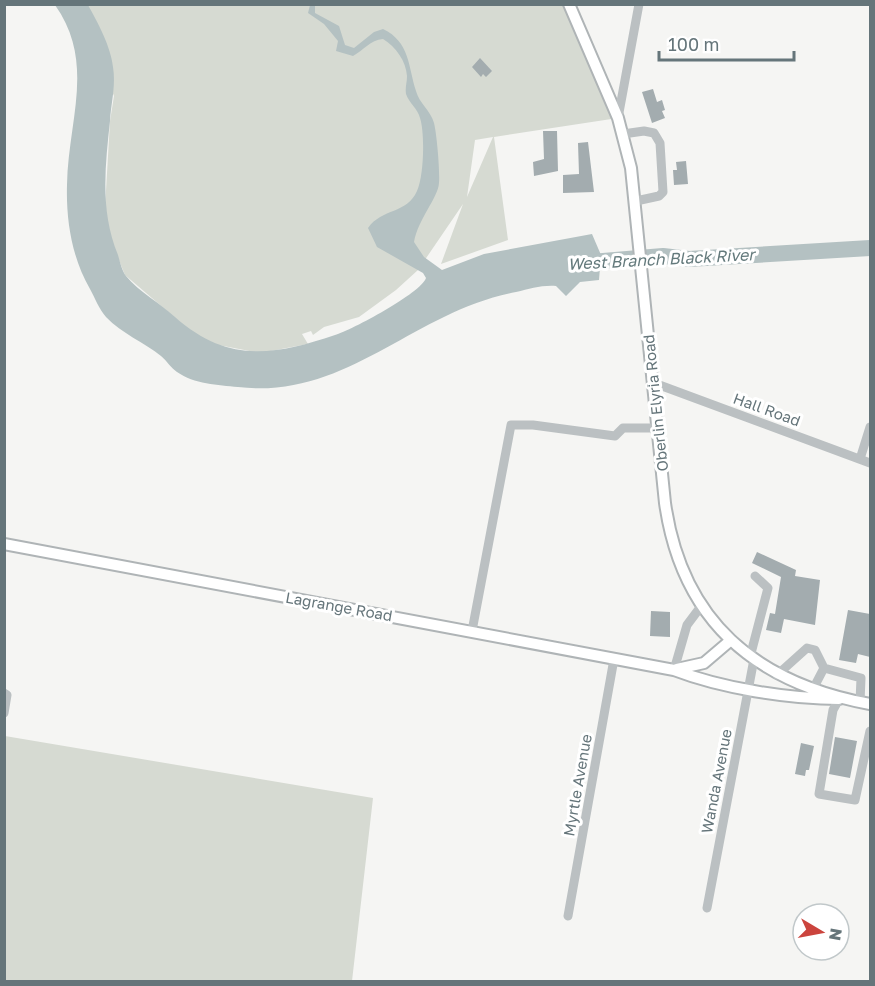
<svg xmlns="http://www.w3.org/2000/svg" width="875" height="986" font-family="'Golos Text',sans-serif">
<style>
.green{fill:#d6dad2;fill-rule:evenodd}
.water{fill:#b4c1c2}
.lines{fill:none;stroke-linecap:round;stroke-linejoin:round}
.river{stroke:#b4c1c2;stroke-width:16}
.building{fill:#a3acaf}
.major-casing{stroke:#afb4b6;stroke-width:14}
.minor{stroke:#bbc0c2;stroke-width:9}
.major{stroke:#fff;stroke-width:10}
.labels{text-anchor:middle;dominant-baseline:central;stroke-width:6;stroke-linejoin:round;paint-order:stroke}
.street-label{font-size:15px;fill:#65757a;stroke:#fff}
.water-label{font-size:16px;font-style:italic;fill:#647a7c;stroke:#fff}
</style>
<rect width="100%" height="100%" fill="#f5f5f3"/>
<path class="green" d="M 74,5 L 569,5 L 618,118 L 494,137 L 508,240 L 441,264 L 463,204 L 418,270 L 396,290 L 359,317 L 324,327 L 313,335 L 311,331 L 302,334 L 308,344 L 260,353 L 213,344 L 194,334 L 125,275 L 109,236 L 105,208 L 110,121 L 114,96 ZM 493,137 L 467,197 L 475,140 Z
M 5,736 L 373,798 L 352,981 L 5,981 Z"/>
<path class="water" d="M 55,5 L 88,5 C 98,23 111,47 113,67 C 116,86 111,103 110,121 C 105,167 100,212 118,255 C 120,262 122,271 126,276 C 139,292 160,303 175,317 C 227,363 273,356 335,335 C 352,330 421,293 426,278 L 423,273 L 377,247 L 368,228 C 382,208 407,214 417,191 C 424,176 425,133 420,118 C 418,109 409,103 406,94 C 405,87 407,83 407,76 C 406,61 396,47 383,39 C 370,40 364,50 353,56 L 336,51 L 338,41 L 324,24 L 308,13 L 310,5 L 315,5 L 315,13 L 339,26 L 345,45 L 354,48 L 374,32 L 383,29 C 410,42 408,66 416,91 C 419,103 431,111 434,123 C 437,135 440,172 439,183 C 438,198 418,219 414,242 L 424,257 L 442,270 L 484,254 L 592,234 L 601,255 L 599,280 L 580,282 L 566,296 L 556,286 C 541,285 530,289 516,292 C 413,311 347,400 238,387 C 218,385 194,384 177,372 C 171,368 167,361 161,356 C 144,342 122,334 106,317 C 99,309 95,298 90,289 C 72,258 66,221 67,185 C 68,120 96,63 55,5 Z"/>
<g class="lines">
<path class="river" d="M 579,263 L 663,256 L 689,259 L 870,248"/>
</g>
<path class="building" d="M 480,58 L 492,71 L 486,77 L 483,74 L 481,77 L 472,67 Z
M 653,89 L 657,102 L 662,100 L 665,110 L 662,111 L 665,118 L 652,123 L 642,92 Z
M 543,131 L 557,131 L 558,171 L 534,176 L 533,162 L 544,159 Z
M 588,142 L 594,192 L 563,193 L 563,175 L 579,174 L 578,143 Z
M 686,161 L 688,184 L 674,185 L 673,170 L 677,170 L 676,162 Z
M 757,552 L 796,570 L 795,576 L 820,580 L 815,625 L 784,619 L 781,633 L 766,630 L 770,613 L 775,614 L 781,577 L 752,563 Z
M 848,610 L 870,614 L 870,657 L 858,654 L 856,663 L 839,660 Z
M 651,611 L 670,612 L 670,637 L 650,636 Z
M 835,737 L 857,741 L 850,778 L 829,774 Z
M 801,743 L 814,746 L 809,770 L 806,770 L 805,776 L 795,774 Z"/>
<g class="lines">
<g class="major-casing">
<path id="major" d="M 569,4 L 618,118 L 631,168 L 665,503 C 682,622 756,683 870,704
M 4,544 L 674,670 C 721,688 788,699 839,699
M 677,669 L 704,663 L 731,640"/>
</g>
<path class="minor" d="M 618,118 L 639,4
M 623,134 L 644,131 L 654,133 L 660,143 L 663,192 L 659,196 L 636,201
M 654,383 L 870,463
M 860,459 L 870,427
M 472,631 L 511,425 L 533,425 L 615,436 L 623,428 L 658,428
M 750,657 L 768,588 L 755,576
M 824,668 L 861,678 L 860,702
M 674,670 L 687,625 L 702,605
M 777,675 L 807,648 L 815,650 L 824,668 L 812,691
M 4,693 L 7,695 L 4,713
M 839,699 L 833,710 L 819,794 L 855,800 L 870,731
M 707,908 L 754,659
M 568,916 L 614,659"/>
<use href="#major" class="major"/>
</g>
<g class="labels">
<g class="street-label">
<text transform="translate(655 403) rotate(-96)">Oberlin Elyria Road</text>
<text transform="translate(767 409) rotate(20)">Hall Road</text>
<text transform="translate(339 606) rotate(10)">Lagrange Road</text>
<text transform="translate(716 781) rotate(-79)">Wanda Avenue</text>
<text transform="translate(577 785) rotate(-80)">Myrtle Avenue</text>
</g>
<g class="water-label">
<text transform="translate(661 259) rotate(-3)">West Branch Black River</text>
</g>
</g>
<rect width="875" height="986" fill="none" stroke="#65757a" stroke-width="12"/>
<g transform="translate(821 932) rotate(100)"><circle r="28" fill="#ffffff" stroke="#c1c8ca" stroke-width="1.5"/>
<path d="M0-4.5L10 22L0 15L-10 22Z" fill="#cb443d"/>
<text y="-9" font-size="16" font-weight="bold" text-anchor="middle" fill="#65757a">N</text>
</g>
<path d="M659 51v9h135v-9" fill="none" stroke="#65757a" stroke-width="3"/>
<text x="668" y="51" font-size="18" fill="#65757a" stroke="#ffffff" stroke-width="4.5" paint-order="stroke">100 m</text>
</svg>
